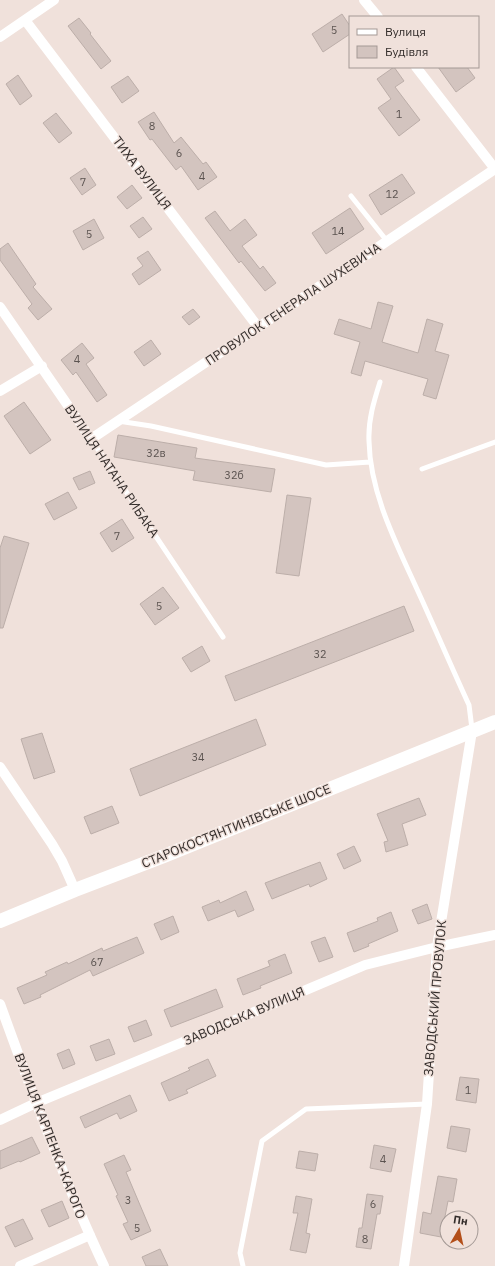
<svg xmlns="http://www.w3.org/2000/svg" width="495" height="1266" font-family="'IBM Plex Sans',sans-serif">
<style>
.building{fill:#d3c4bf;stroke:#bcaea9}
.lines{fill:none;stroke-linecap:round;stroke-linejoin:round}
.lane{stroke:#fff;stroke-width:5}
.street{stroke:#fff;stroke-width:10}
.secondary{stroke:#fff;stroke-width:14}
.labels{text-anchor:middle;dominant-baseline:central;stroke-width:3;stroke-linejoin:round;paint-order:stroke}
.number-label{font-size:11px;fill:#5b5350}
.street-label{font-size:13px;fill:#332d2b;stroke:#f0e1db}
</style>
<rect width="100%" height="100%" fill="#f0e1db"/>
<path class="building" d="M 342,14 L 350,26 L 350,34 L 323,52 L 312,34 Z
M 79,18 L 91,33 L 90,34 L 111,61 L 101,69 L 68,26 Z
M 394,67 L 404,81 L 395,87 L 420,120 L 399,136 L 378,108 L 391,99 L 377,79 Z
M 438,67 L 467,67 L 475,78 L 456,92 Z
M 18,75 L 32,96 L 20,105 L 6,84 Z
M 128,76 L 139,91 L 122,103 L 111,87 Z
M 154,112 L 174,143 L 181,137 L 203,164 L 206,162 L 217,177 L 198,190 L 181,166 L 176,170 L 152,139 L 150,140 L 138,122 Z
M 56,113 L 72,133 L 59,143 L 43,123 Z
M 85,168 L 96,185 L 82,195 L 70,178 Z
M 402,174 L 415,193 L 381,215 L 369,195 Z
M 132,185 L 142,198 L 127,209 L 117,197 Z
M 350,208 L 364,229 L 326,254 L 312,233 Z
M 215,211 L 230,231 L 245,219 L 257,235 L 242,246 L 260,269 L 263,266 L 276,283 L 265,291 L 241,261 L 239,263 L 205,218 Z
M 143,217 L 152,229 L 139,238 L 130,226 Z
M 94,219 L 104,238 L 83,250 L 73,231 Z
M 8,243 L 36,284 L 33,287 L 52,309 L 38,320 L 28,308 L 32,304 L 0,260 L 0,249 Z
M 148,251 L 161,270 L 139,285 L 132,274 L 143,266 L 137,258 Z
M 378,302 L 393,306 L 382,342 L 418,353 L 427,319 L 443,324 L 435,351 L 449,355 L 436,399 L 423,395 L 428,379 L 365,361 L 361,376 L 351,373 L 360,342 L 334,334 L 339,319 L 371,329 Z
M 193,309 L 200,317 L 189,325 L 182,317 Z
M 151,340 L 161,354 L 144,366 L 134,352 Z
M 82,343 L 94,358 L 86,364 L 107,395 L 97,402 L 76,372 L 73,375 L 61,360 Z
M 24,402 L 51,440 L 30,454 L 4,416 Z
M 118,435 L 197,448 L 195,458 L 275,469 L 271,492 L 193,480 L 195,471 L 114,457 Z
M 90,471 L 95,483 L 79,490 L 73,478 Z
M 68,492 L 77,508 L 54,520 L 45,504 Z
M 287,495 L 311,498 L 299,576 L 276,573 Z
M 122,519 L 134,538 L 112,552 L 100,533 Z
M 4,536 L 29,543 L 3,628 L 0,628 L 0,548 Z
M 163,587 L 179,608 L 155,625 L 140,604 Z
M 404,606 L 414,631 L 235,701 L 225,676 Z
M 202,646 L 210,661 L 191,672 L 182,658 Z
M 256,719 L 266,745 L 140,796 L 130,769 Z
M 42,733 L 55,772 L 34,779 L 21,739 Z
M 419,798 L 426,815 L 402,824 L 408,845 L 386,852 L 384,842 L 388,841 L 377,814 Z
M 112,806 L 119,823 L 91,834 L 84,817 Z
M 354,846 L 361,861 L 344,869 L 337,854 Z
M 320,862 L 327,879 L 310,887 L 309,884 L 272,899 L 265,883 Z
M 246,891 L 254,910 L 238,917 L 235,910 L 208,921 L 202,907 L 219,900 L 220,903 Z
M 427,904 L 432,919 L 418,924 L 412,910 Z
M 391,912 L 398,931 L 368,944 L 369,946 L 354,952 L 347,933 L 378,921 L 377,918 Z
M 173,916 L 179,932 L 161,940 L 154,924 Z
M 137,937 L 144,953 L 93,976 L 90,970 L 40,995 L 41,997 L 24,1004 L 17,988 L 47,975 L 45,972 L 67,962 L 68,964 L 102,948 L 103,951 Z
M 325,937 L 333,957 L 319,962 L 311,942 Z
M 285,954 L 292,973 L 260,986 L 261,988 L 243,995 L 237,979 L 270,966 L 268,961 Z
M 216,989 L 223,1007 L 171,1027 L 164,1010 Z
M 146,1020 L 152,1035 L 134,1042 L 128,1027 Z
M 109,1039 L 115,1054 L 96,1061 L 90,1046 Z
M 69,1049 L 75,1064 L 63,1069 L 57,1054 Z
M 208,1059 L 216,1076 L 186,1090 L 188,1093 L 169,1101 L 161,1083 L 190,1070 L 188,1068 Z
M 460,1077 L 479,1079 L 476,1103 L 456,1100 Z
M 130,1095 L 137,1111 L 120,1119 L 117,1113 L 85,1128 L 80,1117 Z
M 451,1126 L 470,1129 L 466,1152 L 447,1148 Z
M 32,1137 L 40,1153 L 20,1162 L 19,1161 L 0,1169 L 0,1151 Z
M 374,1145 L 396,1149 L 391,1172 L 370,1168 Z
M 299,1151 L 318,1154 L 315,1171 L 296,1168 Z
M 124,1155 L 131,1170 L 126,1172 L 151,1231 L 131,1240 L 123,1224 L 128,1222 L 116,1196 L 118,1195 L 104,1164 Z
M 438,1176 L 457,1179 L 453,1202 L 448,1201 L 441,1237 L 420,1233 L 423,1212 L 431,1214 Z
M 367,1194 L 383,1196 L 380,1214 L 377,1214 L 371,1249 L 356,1247 L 359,1228 L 362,1228 Z
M 296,1196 L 312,1199 L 306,1233 L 310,1234 L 306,1253 L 290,1250 L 298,1213 L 293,1213 Z
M 62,1201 L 69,1218 L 49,1227 L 41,1210 Z
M 23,1219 L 33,1239 L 15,1247 L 5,1227 Z
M 160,1249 L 168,1266 L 146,1266 L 142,1257 Z"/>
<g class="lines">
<path class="lane" d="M 351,196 L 387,241
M 380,382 C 374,401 368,420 369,441 C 370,492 395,541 416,587 C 434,626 451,666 469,705 L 472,729
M 118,421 L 151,426 L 326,465 L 370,462
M 91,439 L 223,637
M 422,469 L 495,442
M 243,1266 L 240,1253 L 262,1141 L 306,1109 L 427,1104"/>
<path class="street" d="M 364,0 L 378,17
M 25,20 L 258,327
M 0,37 L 54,0
M 416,67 L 495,169
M 0,307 L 91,439 L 495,169
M 0,391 L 42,366
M 0,767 L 52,844 L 62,861 L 75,890
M 0,1004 C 32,1092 64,1181 104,1266
M 0,1120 L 36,1103 L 195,1037 L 365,965 L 437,947 L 495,935
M 20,1266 L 90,1235
M 404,1266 L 427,1104 L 437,947 L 472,731"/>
<path class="secondary" d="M 0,921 L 75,890 L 164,856 L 495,722"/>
</g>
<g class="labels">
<g class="number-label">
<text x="334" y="30">5</text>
<text x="399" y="114">1</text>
<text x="152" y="126">8</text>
<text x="179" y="153">6</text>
<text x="202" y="176">4</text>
<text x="83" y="182">7</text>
<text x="392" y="194">12</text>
<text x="338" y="231">14</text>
<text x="89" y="234">5</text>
<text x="77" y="359">4</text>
<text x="156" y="453">32в</text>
<text x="234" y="475">32б</text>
<text x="117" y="536">7</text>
<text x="159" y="606">5</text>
<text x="320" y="654">32</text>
<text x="198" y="757">34</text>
<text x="97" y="962">67</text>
<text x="468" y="1090">1</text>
<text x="383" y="1159">4</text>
<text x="128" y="1200">3</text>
<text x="373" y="1204">6</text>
<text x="137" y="1228">5</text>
<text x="365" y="1239">8</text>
</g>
<g class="street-label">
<text transform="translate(142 173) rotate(53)">ТИХА ВУЛИЦЯ</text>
<text transform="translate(293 304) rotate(-34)">ПРОВУЛОК ГЕНЕРАЛА ШУХЕВИЧА</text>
<text transform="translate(112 471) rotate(56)">ВУЛИЦЯ НАТАНА РИБАКА</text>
<text transform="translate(236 826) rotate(-22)">СТАРОКОСТЯНТИНІВСЬКЕ ШОСЕ</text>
<text transform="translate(435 998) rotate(-85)">ЗАВОДСЬКИЙ ПРОВУЛОК</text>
<text transform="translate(244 1016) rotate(-23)">ЗАВОДСЬКА ВУЛИЦЯ</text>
<text transform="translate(50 1136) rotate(69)">ВУЛИЦЯ КАРПЕНКА-КАРОГО</text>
</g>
</g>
<rect x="349" y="16" width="130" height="52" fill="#f0e1db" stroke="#a49995"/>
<rect x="357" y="29" width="20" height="6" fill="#ffffff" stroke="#a49995"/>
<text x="385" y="36" font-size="12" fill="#332d2b">Вулиця</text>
<rect x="357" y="46" width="20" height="12" fill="#d3c4bf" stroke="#a49995"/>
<text x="385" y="56" font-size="12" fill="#332d2b">Будівля</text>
<g transform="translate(459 1230) rotate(9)"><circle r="19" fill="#f0e1db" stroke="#a49995"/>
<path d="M0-3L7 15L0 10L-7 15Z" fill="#b34f1a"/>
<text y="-6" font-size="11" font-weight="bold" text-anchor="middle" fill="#332d2b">Пн</text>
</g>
</svg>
